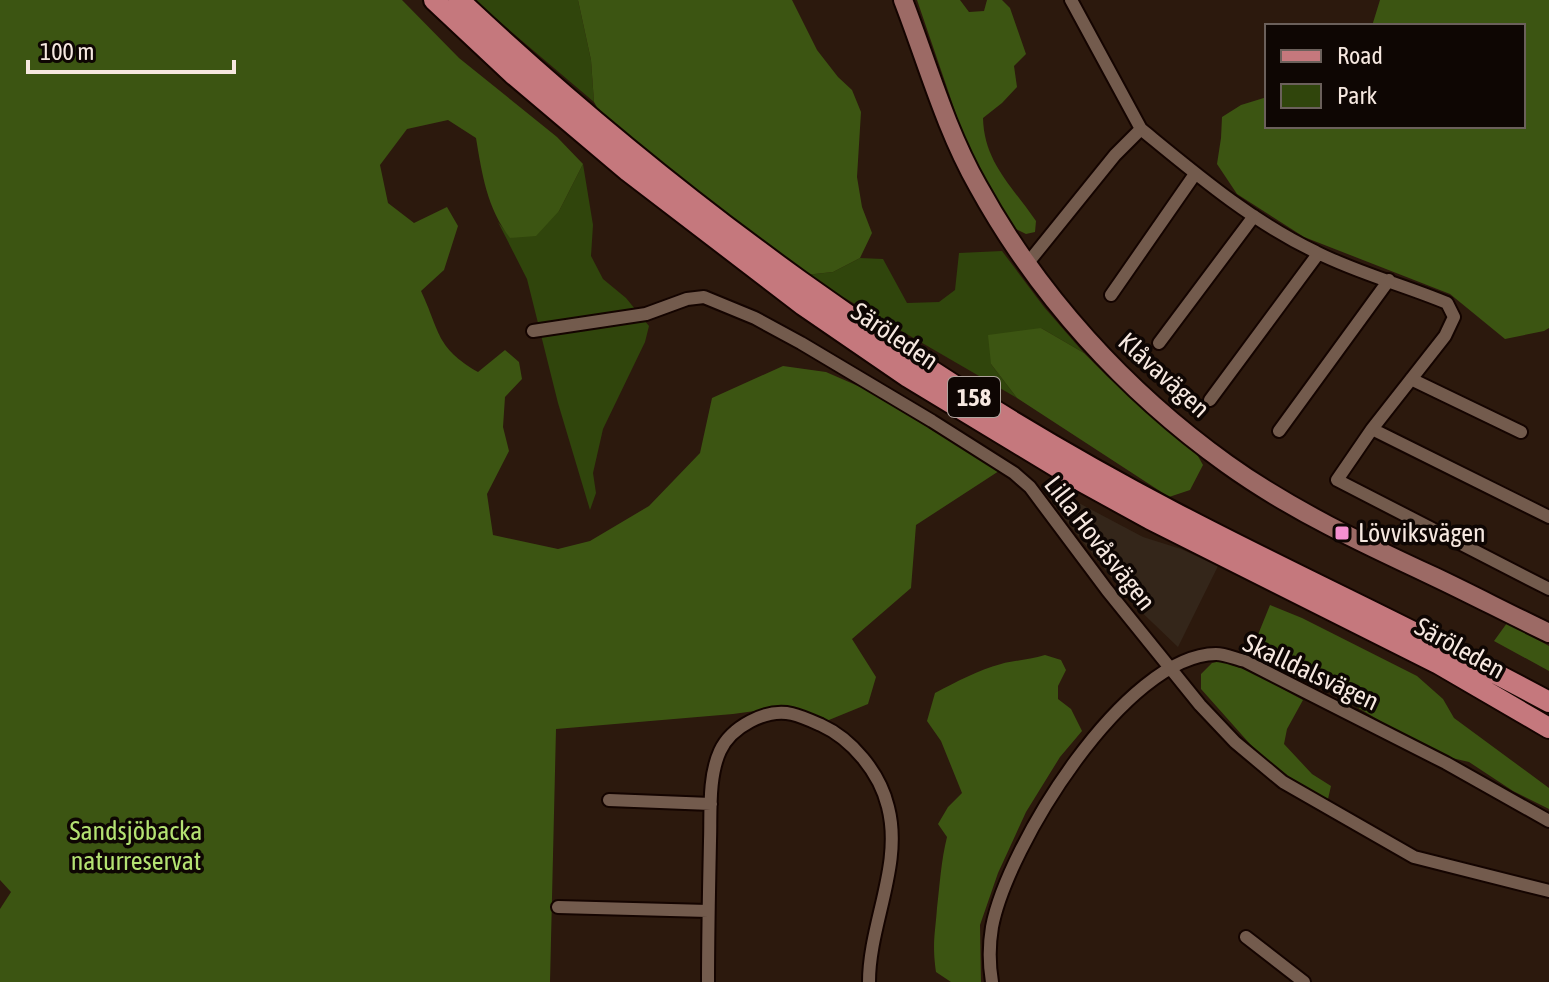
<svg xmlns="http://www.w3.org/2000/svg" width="1549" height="982" font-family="'Asap Condensed',sans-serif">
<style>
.industrial{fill:#34261a}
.green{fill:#30450c}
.forest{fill:#3c5512}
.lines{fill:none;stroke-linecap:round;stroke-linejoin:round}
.street-casing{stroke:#140400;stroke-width:16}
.secondary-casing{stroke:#140400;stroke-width:22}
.primary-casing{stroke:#140400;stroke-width:24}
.street{stroke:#735b4d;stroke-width:12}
.secondary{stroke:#9c6a65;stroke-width:18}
.primary{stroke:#c5787d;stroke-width:20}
.poi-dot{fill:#f590d1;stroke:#0e0603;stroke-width:3}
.labels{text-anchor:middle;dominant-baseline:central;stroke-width:7;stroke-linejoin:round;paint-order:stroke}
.shield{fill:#0e0603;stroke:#b0a49e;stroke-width:2}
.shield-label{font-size:24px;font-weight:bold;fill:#f6e8e0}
.street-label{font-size:26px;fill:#f6e8e0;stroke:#0e0603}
.poi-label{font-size:26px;fill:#f6e8e0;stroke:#0e0603;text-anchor:start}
.park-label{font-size:26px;fill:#b4e272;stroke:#0e0603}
</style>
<rect width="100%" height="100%" fill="#2c190d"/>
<path class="industrial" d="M 1058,492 L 1143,537 L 1181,549 L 1218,566 L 1178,647 L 1129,600 L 1064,518 L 1058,504 Z"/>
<path class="green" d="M 474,0 L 578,0 L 591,60 L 594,102 Z
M 583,164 L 593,225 L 591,256 L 603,279 L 626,298 L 649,326 L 645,342 L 603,429 L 593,473 L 596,493 L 590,510 L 558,403 L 527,279 L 498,222 L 511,238 L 559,211 Z
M 1002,251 L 1044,307 L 1084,353 L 1041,328 L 991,364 L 1017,398 L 805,275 L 833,272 L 860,258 L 883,259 L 907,303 L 939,302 L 955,290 L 959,253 Z"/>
<path class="forest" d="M 0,0 L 402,0 L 459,58 L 557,137 L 583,164 L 559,211 L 536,236 L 510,238 C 487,208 482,174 476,138 L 448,120 L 407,129 L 380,165 L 388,203 L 414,223 L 447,207 L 458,226 L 444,270 L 421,291 C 440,331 435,347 478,372 L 505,350 L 519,362 L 522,379 L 505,397 L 503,427 L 509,451 L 487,494 L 493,535 L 558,549 L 590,541 L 649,506 L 700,453 L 712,398 L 783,366 L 826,372 L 865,389 L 999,471 L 916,525 L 911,588 L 852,639 L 876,677 L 868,704 L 824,722 L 790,706 L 733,714 L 556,729 L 550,982 L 0,982 L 0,909 L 11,892 L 0,880 Z
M 578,0 L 792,0 L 817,50 L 838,77 L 852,90 L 861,112 L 857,177 L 862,207 L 872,233 L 860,258 L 833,272 L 805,275 L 604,120 L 594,102 L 591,60 Z
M 917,0 L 960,0 L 969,12 L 984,11 L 987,0 L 1002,0 L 1010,8 L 1026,54 L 1014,66 L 1017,87 L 1002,103 L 983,118 C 984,162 1012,186 1036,221 L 1035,232 L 1026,234 L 1016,229 L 993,196 L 968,149 Z
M 1380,0 L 1549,0 L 1549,328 L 1544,331 L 1505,339 L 1450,294 L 1304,237 L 1237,194 L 1217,164 L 1221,138 L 1222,117 L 1241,105 L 1267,97 L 1267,126 L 1523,126 L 1523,26 L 1372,26 Z
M 1041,328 L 1084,353 L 1108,377 L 1194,449 L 1203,465 L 1190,490 L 1169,497 L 1017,398 L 991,364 L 988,335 Z
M 1270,605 L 1302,618 L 1417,676 L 1443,699 L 1454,718 L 1549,788 L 1549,809 L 1513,791 L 1469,762 L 1452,758 L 1407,737 L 1330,691 L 1288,675 L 1251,652 Z
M 1507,623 L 1549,646 L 1549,671 L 1494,641 Z
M 1045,655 L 1061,660 L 1066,670 L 1058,686 L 1058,699 L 1071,709 L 1082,731 L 1060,757 L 1026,812 L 998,873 L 980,925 L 981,982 L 951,982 L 936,972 C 932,943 935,935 937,908 C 940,883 941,861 947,837 L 938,824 L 948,807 L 962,793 L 941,741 L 927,721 L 935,693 C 956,682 978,670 1001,664 C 1015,660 1030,660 1045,655 Z
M 1221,661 L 1252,672 L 1303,700 L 1287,729 L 1284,744 L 1312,774 L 1331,786 L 1328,799 L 1299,785 L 1258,753 L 1201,689 L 1201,674 L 1212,663 Z"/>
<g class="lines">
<g class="street-casing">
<path id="street" d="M 1071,0 L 1141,129
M 1027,264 L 1115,155 L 1141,129 C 1196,174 1251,221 1316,252 C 1357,273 1404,285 1447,303 L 1454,317 L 1445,336 L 1372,429 L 1337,480 L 1549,589
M 1111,295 L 1195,174
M 533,331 L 646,314 L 687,299 L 704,297 L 755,318 L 801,343 L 932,421 L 1014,473 L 1030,487 L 1107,590 L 1200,705 L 1235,742 L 1283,782 L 1414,857 L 1549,891
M 1159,343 L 1254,216
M 1411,379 L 1521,432
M 1210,400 L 1318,254
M 1372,429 L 1549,517
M 1279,431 L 1389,280
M 609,800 L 711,804
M 558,907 L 708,911
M 1246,937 L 1304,982
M 708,982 C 708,935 709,888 710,841 C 711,813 708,777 720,751 C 731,727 766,708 792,714 C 801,716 812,721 821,725 C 852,739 880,773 888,807 C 903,865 869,924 869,982
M 992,982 C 989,964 989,945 992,927 C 1007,847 1125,655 1216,654 C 1225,654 1236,659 1245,661 L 1446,763 L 1549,821"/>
</g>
<g class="secondary-casing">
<path id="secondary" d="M 903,0 C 927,62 945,128 978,186 C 1038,295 1125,391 1227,464 C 1291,510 1364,544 1435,577 C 1473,595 1511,615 1549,633"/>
</g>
<g class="primary-casing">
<path id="primary" d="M 434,0 L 513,74 L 628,171 L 803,305 L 908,377 L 1070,475 L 1150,519 L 1439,664 L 1549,728
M 459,0 C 673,201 915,377 1175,513 C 1299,578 1426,635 1549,702"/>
</g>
<use href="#street" class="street"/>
<use href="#secondary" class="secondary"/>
<use href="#primary" class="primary"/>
</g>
<rect class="poi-dot" x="1334" y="525" width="16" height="16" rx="4"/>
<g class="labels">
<rect class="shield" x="948" y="377" width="52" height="40" rx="6"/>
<g class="shield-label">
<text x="974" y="397">158</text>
</g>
<g class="street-label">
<text transform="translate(895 336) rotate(34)">Säröleden</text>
<text transform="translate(1164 375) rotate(42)">Klåvavägen</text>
<text transform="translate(1100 543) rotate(52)">Lilla Hovåsvägen</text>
<text transform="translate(1460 648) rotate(29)">Säröleden</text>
<text transform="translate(1311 672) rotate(25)">Skalldalsvägen</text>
</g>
<g class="poi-label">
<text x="1358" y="533">Lövviksvägen</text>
</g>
<g class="park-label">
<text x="136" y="831">Sandsjöbacka<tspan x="136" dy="30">naturreservat</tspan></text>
</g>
</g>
<rect x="1265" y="24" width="260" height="104" fill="#0e0603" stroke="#6b605b" stroke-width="2"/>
<rect x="1281" y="50" width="40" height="12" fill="#c5787d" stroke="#6b605b" stroke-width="2"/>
<text x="1337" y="64" font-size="24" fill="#f6e8e0">Road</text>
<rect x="1281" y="84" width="40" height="24" fill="#30450c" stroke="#6b605b" stroke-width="2"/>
<text x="1337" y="104" font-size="24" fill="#f6e8e0">Park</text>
<path d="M28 60v12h206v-12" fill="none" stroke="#f6e8e0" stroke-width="4"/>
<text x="40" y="60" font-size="24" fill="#f6e8e0" stroke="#0e0603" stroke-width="6" paint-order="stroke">100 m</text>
</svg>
